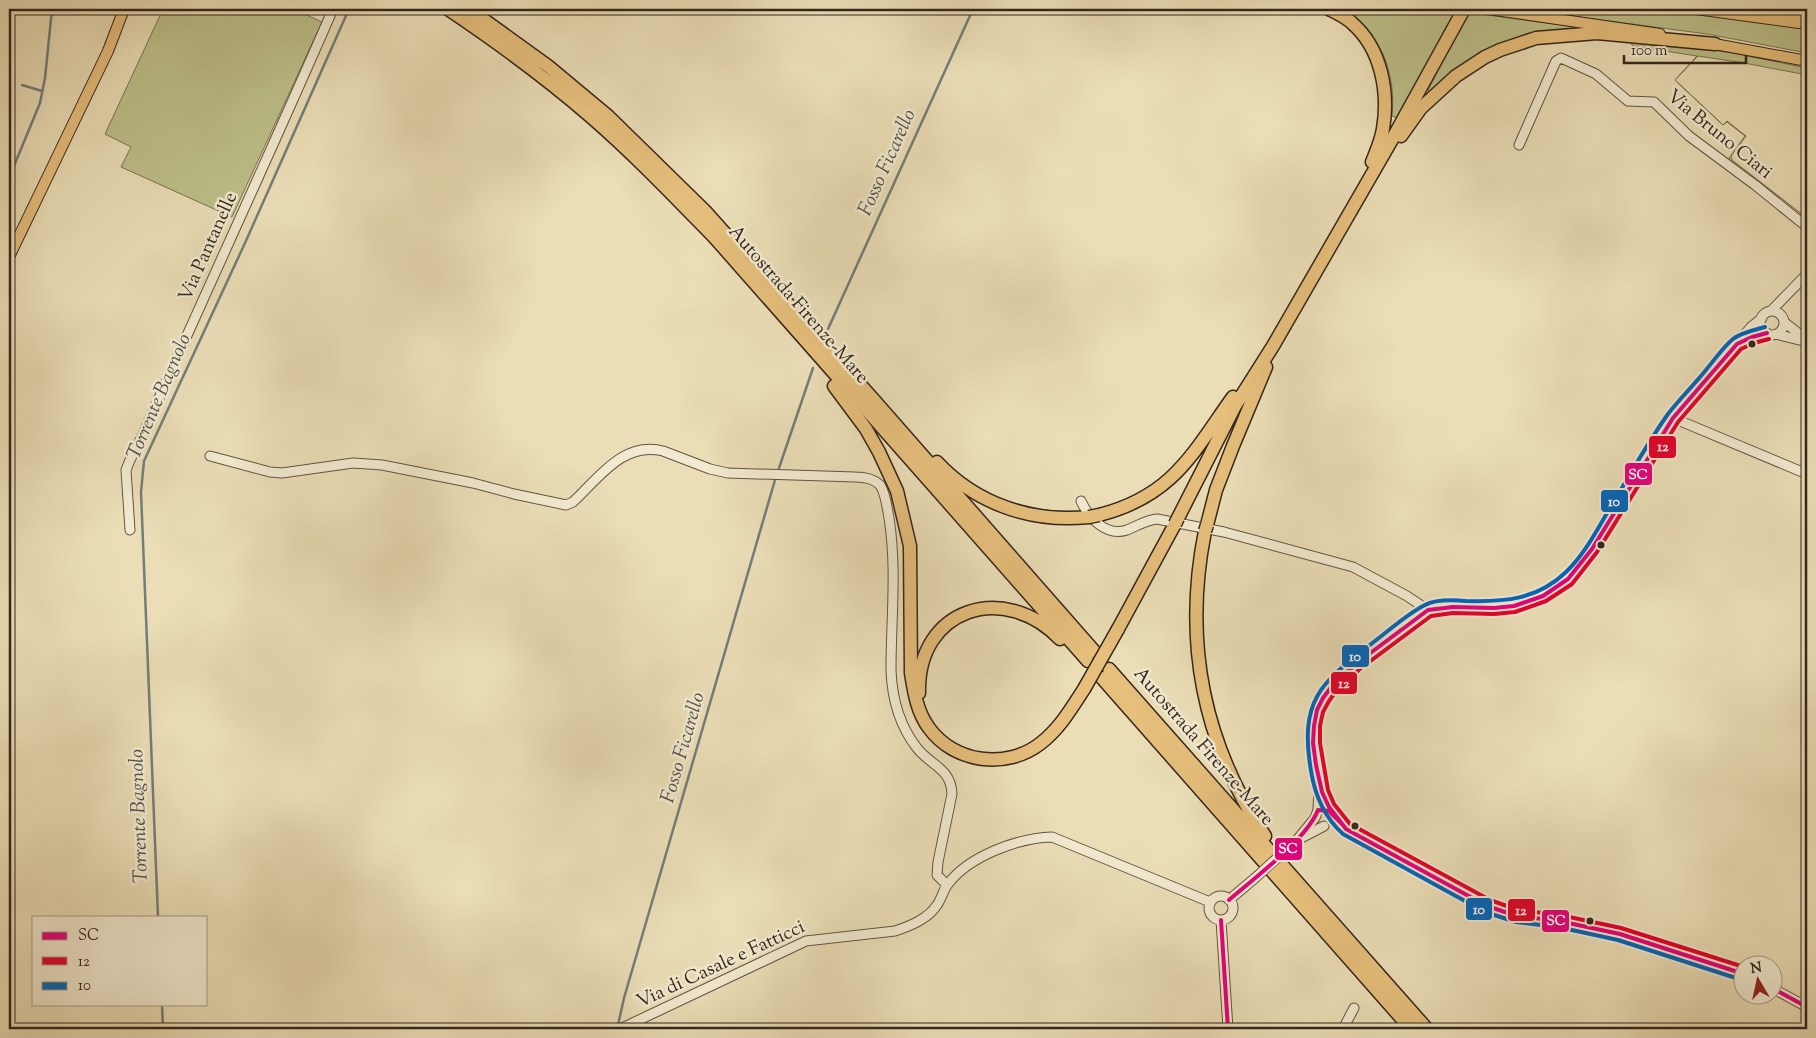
<svg xmlns="http://www.w3.org/2000/svg" width="1816" height="1038" font-family="'Sorts Mill Goudy',serif">
<style>
.green{fill:#bdc08a;stroke:#787354}
.lines{fill:none;stroke-linecap:round;stroke-linejoin:round}
.stream{stroke:#727e7b;stroke-width:2.5}
.minor-casing{stroke:#625444;stroke-width:11}
.major-casing{stroke:#34261d;stroke-width:12}
.highway-casing{stroke:#34261d;stroke-width:15}
.minor{stroke:#f2ead0;stroke-width:9}
.major{stroke:#e6bf7c;stroke-width:10}
.highway{stroke:#e6bf7c;stroke-width:12}
.minor-bridge-casing{stroke:#625444;stroke-width:11;stroke-linecap:butt}
.highway-bridge-casing{stroke:#34261d;stroke-width:15;stroke-linecap:butt}
.minor-bridge{stroke:#f2ead0;stroke-width:9}
.highway-bridge{stroke:#e6bf7c;stroke-width:12}
.bus-1-casing{stroke:#f2ead0;stroke-width:8}
.bus-2-casing{stroke:#f2ead0;stroke-width:8}
.bus-3-casing{stroke:#f2ead0;stroke-width:8}
.bus-1{stroke:#e5007d;stroke-width:4}
.bus-2{stroke:#e4002b;stroke-width:4}
.bus-3{stroke:#0065bd;stroke-width:4}
.bus-dot{fill:#34261d;stroke:#f2ead0;stroke-width:2}
.labels{text-anchor:middle;dominant-baseline:central;stroke-width:5;stroke-linejoin:round;paint-order:stroke}
.street-label{font-size:19px;fill:#34261d;stroke:#f2ead0}
.water-label{font-size:20px;font-style:italic;fill:#53524c;stroke:#f2ead0}
.line-badge{stroke:#f2ead0;stroke-width:2}
.badge-label{font-size:14px;text-anchor:middle;font-weight:bold;fill:#fff}
</style>
<rect width="100%" height="100%" fill="#ebdeb7"/>
<filter id="stains"><feTurbulence type="fractalNoise" baseFrequency=".004" numOctaves="4"/><feColorMatrix values="0 0 0 0 .2 0 0 0 0 .09 0 0 0 0 .02 0 0 0 .5 -.17"/></filter>
<radialGradient id="worn" r=".72"><stop offset=".6" stop-color="#630" stop-opacity="0"/><stop offset="1" stop-color="#630" stop-opacity=".3"/></radialGradient>
<path class="green" d="M 163,9 L 293,9 L 322,22 L 232,217 L 121,167 L 131,147 L 105,134 Z
M 1342,9 L 1443,9 L 1583,28 L 1537,34 L 1431,95 L 1428,90 L 1459,30 L 1447,25 L 1398,118 L 1392,116 C 1395,89 1389,56 1371,35 C 1362,26 1351,17 1342,9 Z
M 1520,9 L 1666,9 L 1807,28 L 1807,53 L 1707,34 Z
M 1623,38 L 1733,53 L 1807,68 L 1807,75 L 1744,63 L 1698,56 L 1675,80 L 1723,125 L 1727,121 L 1746,136 L 1731,156 L 1732,160 L 1807,218 L 1807,223 L 1727,161 L 1745,136 L 1727,122 L 1723,125 L 1675,80 L 1697,56 L 1633,46 L 1628,40 Z"/>
<g class="lines">
<path class="stream" d="M 22,85 L 42,91
M 9,178 L 40,103 L 45,78 L 52,9
M 828,329 L 973,9
M 779,468 L 813,368
M 158,917 L 141,492 L 144,461 L 245,243 L 349,9
M 162,1004 L 163,1029
M 618,1025 L 624,998 L 775,480"/>
<g class="minor-casing">
<path id="minor" d="M 1519,145 L 1556,61 L 1561,58 L 1596,74 L 1628,101 L 1654,102 L 1689,136 L 1755,185 L 1807,227
M 1771,311 L 1807,274
M1760 323a12 12 0 1 1 24 0a12 12 0 1 1-24 0Z
M 1784,322 L 1807,340
M 1776,334 L 1807,342
M 1739,343 L 1752,337 L 1767,333
M 1673,418 L 1807,474
M 210,456 L 270,472 L 282,473 L 353,463 L 382,465 L 473,483 L 514,494 L 566,505 L 573,502 C 599,478 623,441 663,451 L 710,469 L 728,473 L 855,477 C 864,477 873,478 880,485 C 886,494 887,508 889,518 C 897,570 891,617 891,670 C 892,698 899,725 917,748 C 931,766 951,768 952,794 L 938,862 L 937,875 L 947,885
M 1081,501 C 1089,518 1106,537 1127,530 C 1137,526 1146,520 1157,519 L 1224,532 L 1353,567 L 1407,596 L 1428,610
M 130,530 L 126,470 L 130,460 L 139,443 C 203,298 270,154 333,9
M 1318,810 L 1319,785 L 1314,748 L 1314,727 L 1316,715 L 1324,695 L 1333,683 L 1352,667 L 1428,610 C 1450,604 1472,608 1494,608 C 1519,608 1550,596 1568,579 C 1578,570 1585,559 1592,549 L 1673,418 L 1751,327 L 1762,318
M 1301,838 L 1324,826
M 1296,841 L 1315,818 L 1318,810 L 1327,809 L 1346,829 L 1487,906 L 1517,916 L 1559,921 L 1620,934 L 1744,974
M1209 908a12 12 0 1 1 24 0a12 12 0 1 1-24 0Z
M 1229,900 L 1255,878
M 1221,920 L 1228,1029
M 1774,989 L 1807,1007
M 620,1029 L 806,941 L 895,931 C 910,926 928,919 937,905 C 942,898 943,890 948,884 C 969,856 1018,838 1052,837 L 1210,902
M 1343,1029 L 1354,1008"/>
</g>
<g class="major-casing">
<path id="major" d="M 1488,9 L 1660,34
M 1696,9 L 1799,23
M 1709,43 L 1807,61
M 9,257 L 108,51 L 124,9"/>
</g>
<g class="highway-casing">
<path id="highway" d="M 448,9 C 497,42 545,77 590,116 C 634,154 674,196 715,238 L 1088,661
M 469,9 L 548,66 L 608,116 L 705,211 L 873,399 L 1094,651
M 1329,9 C 1337,13 1346,17 1352,23 C 1382,49 1389,93 1383,129 C 1381,141 1376,152 1372,162
M 1770,9 L 1807,22
M 1401,136 L 1421,108 L 1456,76 L 1485,57 L 1500,50 L 1536,38 L 1597,33 L 1715,44
M 834,386 L 866,429 L 879,452 L 897,491 L 910,546 L 911,673 C 914,692 917,712 929,728 C 954,763 1007,770 1041,743 C 1060,728 1071,709 1084,689
M 937,462 C 976,504 1032,523 1089,517
M 1099,515 C 1173,496 1192,454 1233,397
M 1178,518 L 1235,406 L 1273,346 L 1394,136 L 1464,9
M 1207,525 L 1216,490 L 1233,446 L 1266,367
M 1205,531 C 1183,641 1203,743 1265,836
M 1118,629 L 1175,524
M 1109,669 L 1427,1029
M 1102,678 L 1411,1029
M 919,693 C 917,608 1004,581 1060,639"/>
</g>
<use href="#minor" class="minor"/>
<use href="#major" class="major"/>
<use href="#highway" class="highway"/>
<g class="minor-bridge-casing">
<path id="minor-bridge" d="M 1255,878 L 1296,841"/>
</g>
<g class="highway-bridge-casing">
<path id="highway-bridge" d="M 1089,517 L 1099,515
M 1175,524 L 1178,518
M 1205,531 L 1207,525
M 1084,689 L 1118,629"/>
</g>
<use href="#minor-bridge" class="minor-bridge"/>
<use href="#highway-bridge" class="highway-bridge"/>
<g class="bus-1-casing">
<path id="bus-1" d="M 1229,900 C 1253,879 1307,839 1318,810 L 1329,811 L 1342,824
M 1221,920 L 1228,1029
M 1744,974 L 1620,934 L 1559,921 L 1517,916 L 1487,906 L 1346,829 L 1329,807 L 1322,792 L 1316,765 L 1313,743 L 1314,726 L 1317,710 L 1323,698 L 1332,686 L 1357,663 L 1428,610 L 1453,607 L 1494,608 L 1514,606 L 1543,596 L 1568,579 L 1592,549 L 1673,418 L 1737,344 L 1752,337 L 1767,333
M 1774,989 L 1807,1007"/>
</g>
<g class="bus-2-casing">
<path id="bus-2" d="M 1744,967 L 1621,928 L 1560,915 L 1518,910 L 1490,900 L 1350,824 L 1334,804 L 1328,790 L 1320,743 L 1320,726 L 1323,712 L 1329,701 L 1337,690 L 1361,668 L 1431,616 L 1453,613 L 1494,614 L 1515,612 L 1546,601 L 1572,584 L 1597,552 L 1678,422 L 1741,349 L 1754,343 L 1769,339"/>
</g>
<g class="bus-3-casing">
<path id="bus-3" d="M 1742,980 L 1618,940 L 1558,927 L 1516,922 L 1485,912 L 1343,834 C 1324,817 1315,796 1311,771 C 1299,698 1321,683 1375,641 C 1391,629 1407,614 1425,605 C 1436,599 1454,600 1466,601 C 1504,602 1537,600 1566,572 C 1586,553 1599,526 1613,503 C 1631,473 1648,442 1668,414 C 1678,401 1690,389 1700,377 C 1710,366 1722,348 1733,339 C 1742,332 1755,330 1765,327"/>
</g>
<use href="#bus-1" class="bus-1"/>
<use href="#bus-2" class="bus-2"/>
<use href="#bus-3" class="bus-3"/>
</g>
<g class="bus-dot">
<circle cx="1752" cy="344" r="4.5"/>
<circle cx="1601" cy="545" r="4.5"/>
<circle cx="1355" cy="826" r="4.5"/>
<circle cx="1590" cy="921" r="4.5"/>
</g>
<g class="labels">
<g class="street-label">
<text transform="translate(1719 135) rotate(39)">Via Bruno Ciari</text>
<text transform="translate(209 247) rotate(-66)">Via Pantanelle</text>
<text transform="translate(798 305) rotate(49)">Autostrada Firenze-Mare</text>
<text transform="translate(1203 747) rotate(49)">Autostrada Firenze-Mare</text>
<text transform="translate(721 965) rotate(-25)">Via di Casale e Fatticci</text>
</g>
<g class="water-label">
<text transform="translate(888 163) rotate(-66)">Fosso Ficarello</text>
<text transform="translate(160 397) rotate(-67)">Torrente Bagnolo</text>
<text transform="translate(684 748) rotate(-74)">Fosso Ficarello</text>
<text transform="translate(140 816) rotate(-92)">Torrente Bagnolo</text>
</g>
</g>
<g class="line-badge">
<rect x="1648" y="435" width="29" height="24" rx="5" fill="#e4002b"/>
<rect x="1624" y="462" width="29" height="24" rx="5" fill="#e5007d"/>
<rect x="1600" y="489" width="29" height="24" rx="5" fill="#0065bd"/>
<rect x="1341" y="644" width="29" height="24" rx="5" fill="#0065bd"/>
<rect x="1330" y="671" width="28" height="24" rx="5" fill="#e4002b"/>
<rect x="1274" y="837" width="29" height="24" rx="5" fill="#e5007d"/>
<rect x="1465" y="897" width="28" height="24" rx="5" fill="#0065bd"/>
<rect x="1507" y="898" width="29" height="24" rx="5" fill="#e4002b"/>
<rect x="1541" y="909" width="29" height="24" rx="5" fill="#e5007d"/>
</g>
<g class="badge-label">
<text x="1663" y="451">12</text>
<text x="1638" y="479">SC</text>
<text x="1614" y="506">10</text>
<text x="1355" y="661">10</text>
<text x="1344" y="688">12</text>
<text x="1288" y="853">SC</text>
<text x="1479" y="914">10</text>
<text x="1521" y="915">12</text>
<text x="1556" y="925">SC</text>
</g>
<rect width="1816" height="1038" fill="none" stroke="#ebdeb7" stroke-width="30"/>
<rect x="10" y="10" width="1796" height="1018" fill="none" stroke="#34261d" stroke-width="2.5"/>
<rect x="15" y="15" width="1786" height="1008" fill="none" stroke="#34261d"/>
<rect x="32" y="916" width="175" height="90" fill="#f2ead0" stroke="#a69c88"/>
<rect x="42" y="932" width="25" height="8" fill="#e5007d" stroke="#a69c88"/>
<text x="78" y="940" font-size="15" fill="#34261d">SC</text>
<rect x="42" y="957" width="25" height="8" fill="#e4002b" stroke="#a69c88"/>
<text x="78" y="966" font-size="15" fill="#34261d">12</text>
<rect x="42" y="982" width="25" height="8" fill="#0065bd" stroke="#a69c88"/>
<text x="78" y="990" font-size="15" fill="#34261d">10</text>
<g transform="translate(1758 980) rotate(351)"><circle r="24" fill="#f2ead0" stroke="#a69c88"/>
<path d="M0-4L9 19L0 12L-9 19Z" fill="#8f2418"/>
<text y="-8" font-size="14" font-weight="bold" text-anchor="middle" fill="#34261d">N</text>
</g>
<path d="M1624 55v8h122v-8" fill="none" stroke="#34261d" stroke-width="2.5"/>
<text x="1631" y="55" font-size="15" fill="#34261d" stroke="#f2ead0" stroke-width="4" paint-order="stroke">100 m</text>
<rect width="100%" height="100%" filter="url(#stains)"/>
<rect width="100%" height="100%" fill="url(#worn)"/>
</svg>
